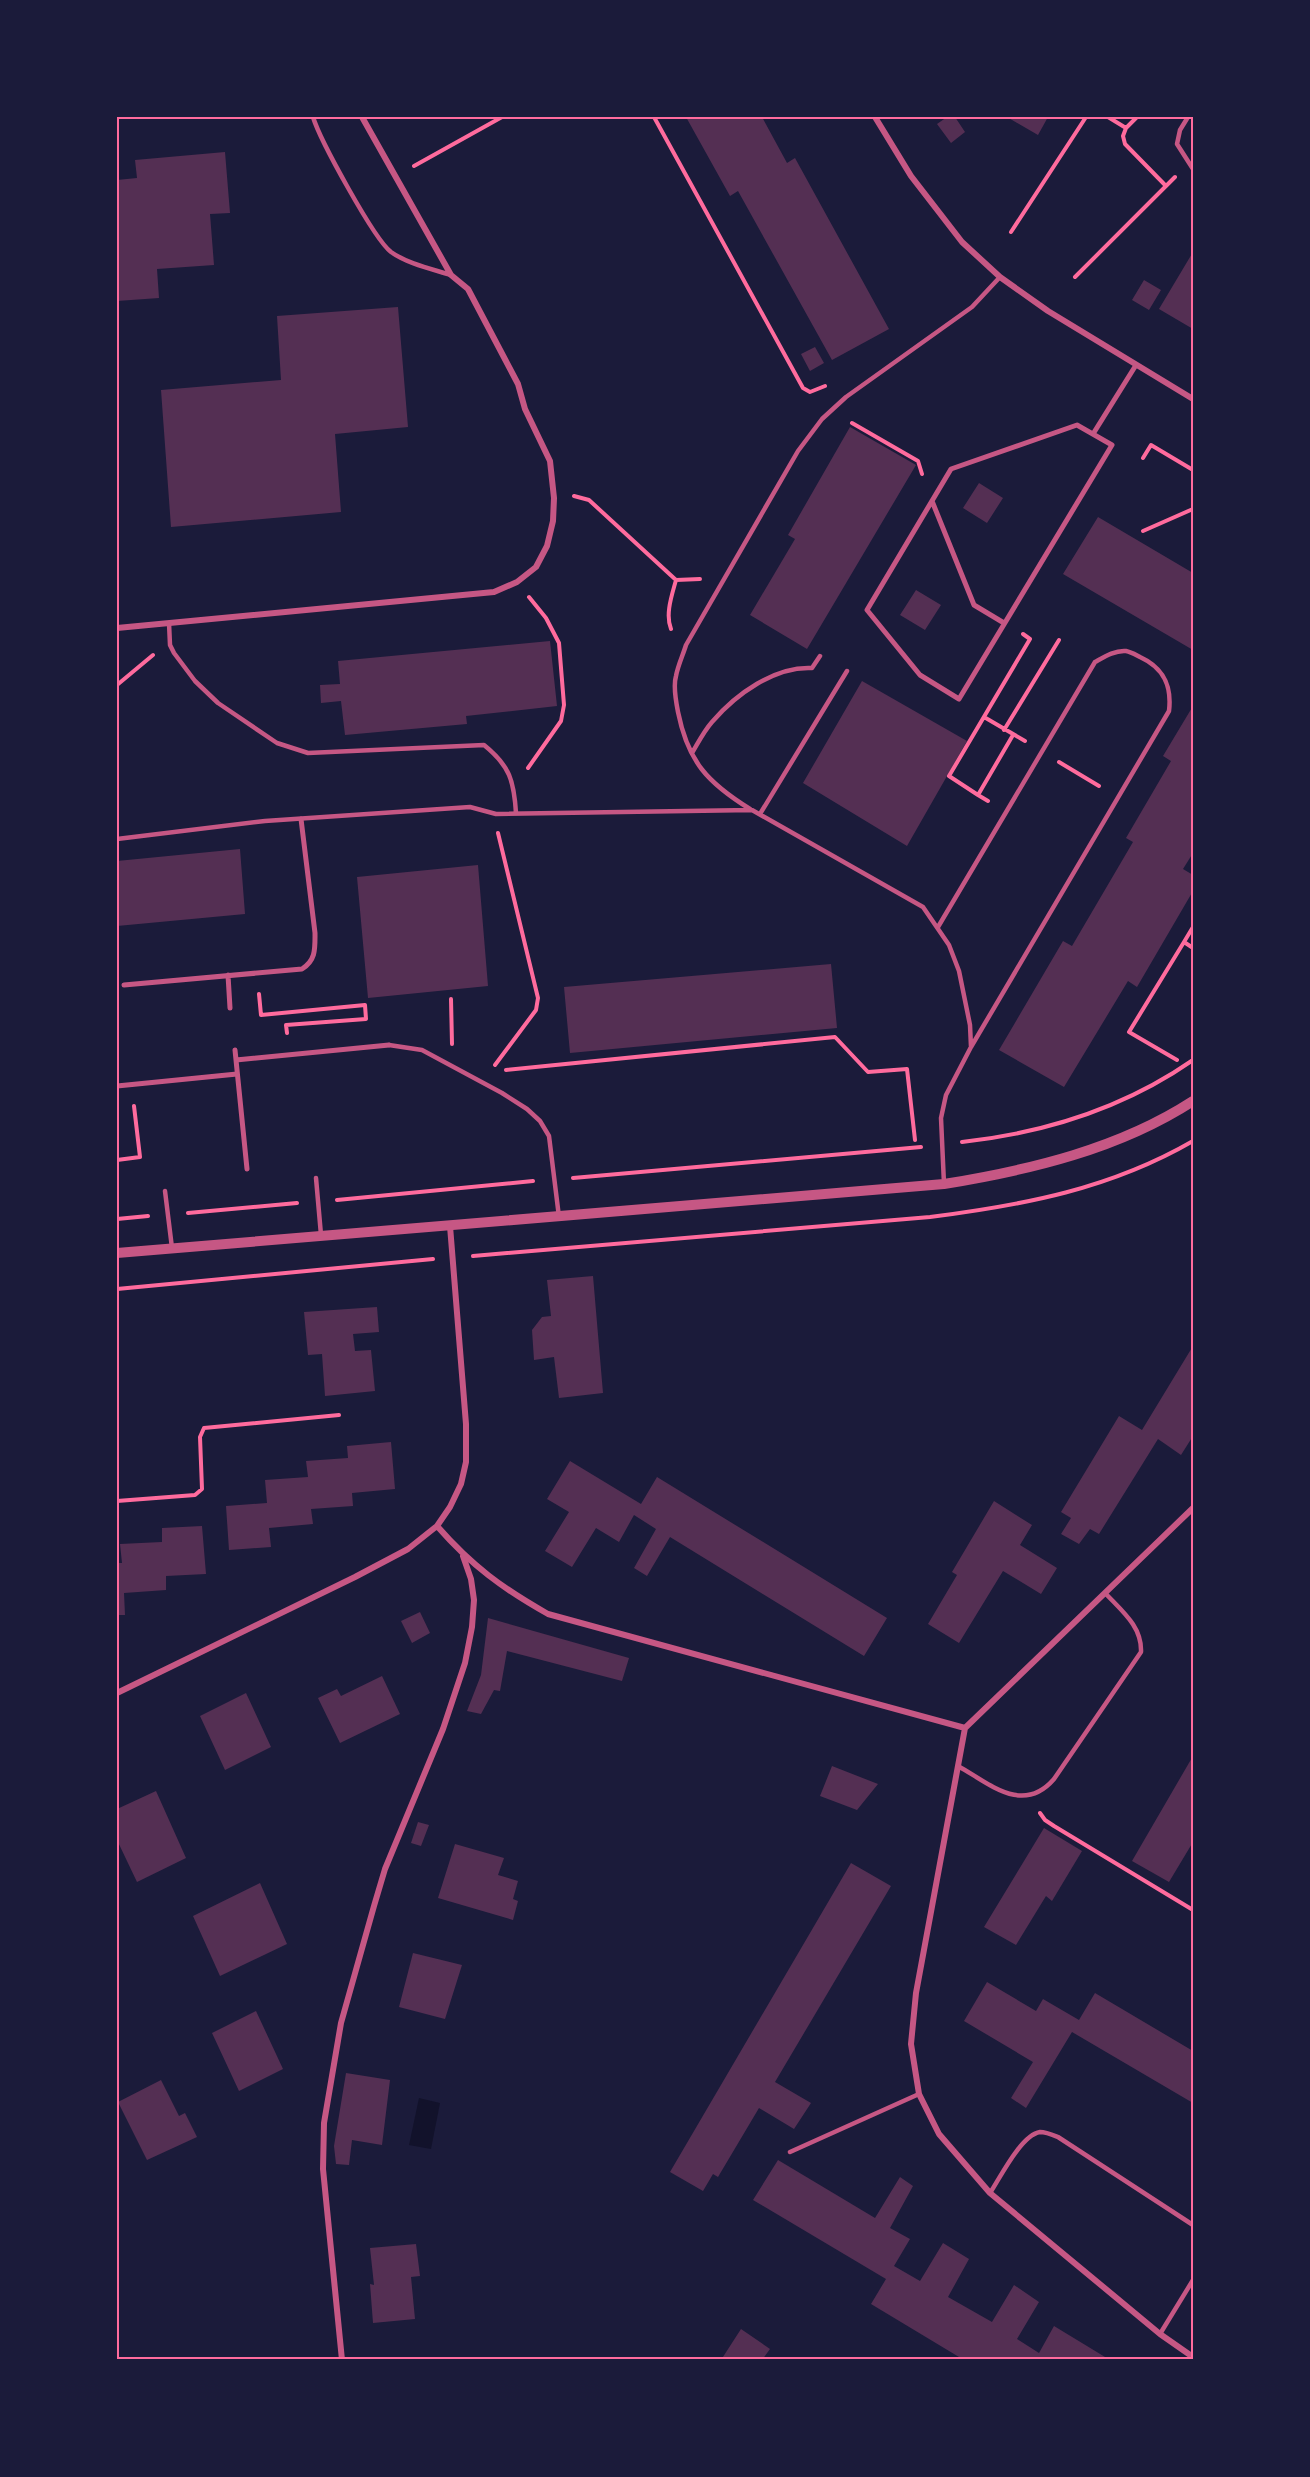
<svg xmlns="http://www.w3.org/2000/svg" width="1310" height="2477" font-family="Figtree,sans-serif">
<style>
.water{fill:#12122b}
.building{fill:#542f53}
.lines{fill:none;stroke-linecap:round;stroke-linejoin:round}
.path{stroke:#ff6b9d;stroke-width:4}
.service{stroke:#c65784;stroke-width:4.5}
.pedestrian{stroke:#c65784;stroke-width:5}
.minor{stroke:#c65784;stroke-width:6}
.tertiary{stroke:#c65784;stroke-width:10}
.neatline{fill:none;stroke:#ff6b9d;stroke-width:2}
</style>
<rect width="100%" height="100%" fill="#1b1b3a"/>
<path class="water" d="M 419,2098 L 440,2103 L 431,2149 L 409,2145 Z"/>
<path class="building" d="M 686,117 L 762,117 L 787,163 L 795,158 L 889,329 L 832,360 L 738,191 L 730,196 Z
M 947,117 L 955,117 L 965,132 L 951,143 L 937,124 Z
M 1007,117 L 1048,117 L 1038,135 Z
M 225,152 L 230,213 L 210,214 L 214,265 L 157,269 L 159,298 L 117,301 L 117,180 L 137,178 L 135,160 Z
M 1193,252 L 1193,329 L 1159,309 Z
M 1144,280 L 1161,290 L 1149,310 L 1132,300 Z
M 398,307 L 408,427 L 335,434 L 341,512 L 171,527 L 161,390 L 281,380 L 277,316 Z
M 815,347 L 824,363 L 810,371 L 801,354 Z
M 850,427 L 916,465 L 807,649 L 750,615 L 795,539 L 788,535 Z
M 979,483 L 1003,498 L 987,523 L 963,508 Z
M 1098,517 L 1193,573 L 1193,650 L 1063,574 Z
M 916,590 L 941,605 L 925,630 L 900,615 Z
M 550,641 L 557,706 L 466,716 L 467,724 L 345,735 L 341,701 L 321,703 L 320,685 L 340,684 L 338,661 Z
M 862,681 L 967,741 L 907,846 L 803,783 Z
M 1193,706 L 1193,853 L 1183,869 L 1193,875 L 1193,891 L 1137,987 L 1128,981 L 1064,1087 L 999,1050 L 1063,941 L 1072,946 L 1133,842 L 1126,838 L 1171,761 L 1163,756 Z
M 240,849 L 245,914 L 117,926 L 117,861 Z
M 478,865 L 488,986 L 368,998 L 357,877 Z
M 831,964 L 837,1028 L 570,1053 L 564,987 Z
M 593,1276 L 603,1393 L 559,1398 L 554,1357 L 534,1360 L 532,1330 L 542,1317 L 551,1316 L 547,1280 Z
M 377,1307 L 379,1332 L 353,1334 L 355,1351 L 371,1350 L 375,1391 L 325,1396 L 322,1354 L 308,1355 L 304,1312 Z
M 1193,1346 L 1193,1436 L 1181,1455 L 1158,1439 L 1099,1534 L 1090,1529 L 1079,1544 L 1061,1534 L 1071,1518 L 1061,1512 L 1119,1416 L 1142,1430 Z
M 391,1442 L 395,1489 L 352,1493 L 353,1506 L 311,1509 L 313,1524 L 269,1528 L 271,1547 L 229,1550 L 226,1506 L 267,1503 L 265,1480 L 308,1477 L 306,1461 L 348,1458 L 347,1446 Z
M 570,1461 L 641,1504 L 657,1477 L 887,1618 L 864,1656 L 670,1537 L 647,1576 L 634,1568 L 656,1529 L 634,1515 L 619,1542 L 596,1528 L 572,1567 L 545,1551 L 569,1512 L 547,1499 Z
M 994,1501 L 1032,1525 L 1020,1545 L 1057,1568 L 1041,1594 L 1003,1571 L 959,1643 L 928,1624 L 957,1575 L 952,1572 Z
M 202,1526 L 206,1574 L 166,1576 L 166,1590 L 124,1593 L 125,1615 L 117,1615 L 117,1563 L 122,1563 L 120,1544 L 162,1542 L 162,1528 Z
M 420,1612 L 430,1633 L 412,1643 L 401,1621 Z
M 488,1618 L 629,1658 L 622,1681 L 507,1651 L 500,1691 L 494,1690 L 481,1714 L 467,1711 L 481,1675 Z
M 382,1676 L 400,1714 L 340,1743 L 318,1698 L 337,1689 L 341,1696 Z
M 246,1693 L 271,1747 L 225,1770 L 200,1716 Z
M 1193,1756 L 1193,1842 L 1169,1882 L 1132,1861 Z
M 832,1766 L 878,1784 L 857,1810 L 820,1796 Z
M 156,1791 L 186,1858 L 137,1882 L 117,1840 L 117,1809 Z
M 418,1822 L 429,1825 L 421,1846 L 411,1843 Z
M 1044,1828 L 1082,1851 L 1052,1901 L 1046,1896 L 1016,1945 L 984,1927 Z
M 455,1844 L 504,1858 L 498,1875 L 518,1881 L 513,1899 L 518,1901 L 513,1920 L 438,1898 Z
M 851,1863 L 891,1886 L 775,2082 L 811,2103 L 794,2129 L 759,2108 L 718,2177 L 713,2174 L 703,2191 L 670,2172 Z
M 260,1883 L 287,1944 L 220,1976 L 193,1916 Z
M 413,1953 L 462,1965 L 445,2019 L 399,2007 Z
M 987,1982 L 1036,2011 L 1043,1999 L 1079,2020 L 1095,1993 L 1193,2051 L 1193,2103 L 1072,2032 L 1026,2108 L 1011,2098 L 1033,2062 L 964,2021 Z
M 256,2011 L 283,2069 L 239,2091 L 212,2033 Z
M 346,2073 L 390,2080 L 382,2145 L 352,2140 L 349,2165 L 336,2164 L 334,2146 Z
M 161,2080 L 179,2116 L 185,2113 L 197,2137 L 147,2160 L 118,2102 Z
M 778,2160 L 875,2218 L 900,2177 L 913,2186 L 890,2228 L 910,2239 L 894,2266 L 920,2281 L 943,2243 L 969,2259 L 948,2297 L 992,2322 L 1014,2285 L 1039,2302 L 1017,2339 L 1039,2353 L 1054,2326 L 1110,2360 L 964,2360 L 871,2304 L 886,2279 L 753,2200 Z
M 416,2244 L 420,2276 L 411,2277 L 415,2319 L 373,2323 L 370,2284 L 374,2285 L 370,2248 Z
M 741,2329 L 770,2349 L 762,2360 L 721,2360 Z"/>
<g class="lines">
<path class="path" d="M 654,117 L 803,388 L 810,392 L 825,386
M 1108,117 L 1126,128
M 1137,117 L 1126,128 L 1123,136 L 1125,144 L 1166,186
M 414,166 L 502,117
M 1011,232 L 1086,117
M 1075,277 L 1175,177
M 852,423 L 918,461 L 922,474
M 1143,458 L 1151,445 L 1193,470
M 574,496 L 589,500 L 676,580 L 700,579
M 1143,531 L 1193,509
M 671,629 C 665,614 672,595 676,580
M 117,685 L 153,655
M 984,717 L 1025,741
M 1004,730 L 1059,640
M 1059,762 L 1099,786
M 528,768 L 561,721 L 564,705 L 559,643 L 546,618 L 529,597
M 978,795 L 949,776 L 1030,639 L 1023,634
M 988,801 L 978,795 L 1013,735
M 1193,927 L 1184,942 L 1193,948
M 259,994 L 261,1015 L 365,1005 L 366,1019 L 286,1025 L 287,1033
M 451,999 L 452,1044
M 1177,1060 L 1129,1032 L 1184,942
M 495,1065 L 536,1010 L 538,998 L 498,833
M 506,1070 L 835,1037 L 868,1072 L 907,1069 L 915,1140
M 962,1142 C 1044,1133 1124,1108 1193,1060
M 117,1160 L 140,1157 L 134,1106
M 573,1178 L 921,1147
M 337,1200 L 533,1181
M 188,1213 L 297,1203
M 117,1219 L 148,1216
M 473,1256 L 930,1217 C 1024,1205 1110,1189 1193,1141
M 117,1289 L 433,1259
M 117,1501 L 195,1495 L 202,1489 L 200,1437 L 204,1428 L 339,1415
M 1040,1813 L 1045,1820 L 1054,1826 L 1193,1910"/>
<path class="service" d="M 313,117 C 320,140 374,239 391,252 C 408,264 432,269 451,275
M 1188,117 L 1180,130 L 1177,144 L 1193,169
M 169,623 L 170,645 L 174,653 L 195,681 L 218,703 L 277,743 L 308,753 L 484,745 C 510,766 514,781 516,813
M 692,753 C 698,743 704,731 712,722 C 736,694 775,666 812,668 L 820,656
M 750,809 C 708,783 688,762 678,712 C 676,702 673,686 676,676 C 678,665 683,655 686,645 L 798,451 L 822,419 L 846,397 L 972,307 L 1000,277
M 760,814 L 847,671
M 117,839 L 265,821 L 470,807 L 496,814 L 752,810 L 923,907 L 949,945 L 959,971 L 970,1025 L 971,1047 L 946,1095 L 941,1118 L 944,1184
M 938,927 L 1095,662 C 1104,657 1115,650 1126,651 C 1131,652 1136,655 1140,657 C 1164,668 1172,686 1169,711 L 971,1047
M 389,1045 L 422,1050 L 502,1093 L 527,1109 L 540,1121 L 549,1136 L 559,1217
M 316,1178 L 321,1235
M 165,1191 L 172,1248
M 958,1766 C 990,1784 1023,1815 1054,1779 L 1141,1652 C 1142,1627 1123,1612 1106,1594
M 790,2152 L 919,2094
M 990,2193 C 1000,2178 1021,2135 1040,2132 C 1046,2132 1053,2135 1058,2137 L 1193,2225
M 1160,2334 L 1193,2280"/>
<path class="pedestrian" d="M 1077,425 L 1112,445 L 959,699 L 920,675 L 867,610 L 951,469 Z
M 1093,434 L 1136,365
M 932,501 L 974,605 L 1004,623
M 228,975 L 230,1008
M 124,985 L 302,969 C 316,960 315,949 315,933 L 301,819
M 235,1050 L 247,1169
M 236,1060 L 389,1045
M 117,1086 L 237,1074"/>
<path class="minor" d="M 875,117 L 911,176 L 962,242 L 1000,277 L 1048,311 L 1193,399
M 117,628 L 494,592 L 517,582 L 536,567 L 547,546 L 553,521 L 554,498 L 550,461 L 525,409 L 518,384 L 468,289 L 451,275 L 362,117
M 437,1526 C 472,1566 502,1588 548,1614 L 965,1728 L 1193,1508
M 117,1693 L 355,1577 L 408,1549 L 437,1526 L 450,1507 L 461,1484 L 466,1462 L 466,1424 L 450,1226
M 965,1728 L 916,1993 L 911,2044 L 919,2094 L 939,2134 L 990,2193 L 1160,2334 L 1193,2357
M 342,2360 L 323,2169 L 324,2123 L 341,2023 L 374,1906 L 385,1869 L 443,1729 L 465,1663 L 472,1627 L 474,1600 L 471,1579 L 463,1556"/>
<path class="tertiary" d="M 117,1253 L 944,1184 C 1030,1170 1119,1149 1193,1101"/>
</g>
<rect width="1310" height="2477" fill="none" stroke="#1b1b3a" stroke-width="237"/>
<rect x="118" y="118" width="1074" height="2240" class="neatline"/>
</svg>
